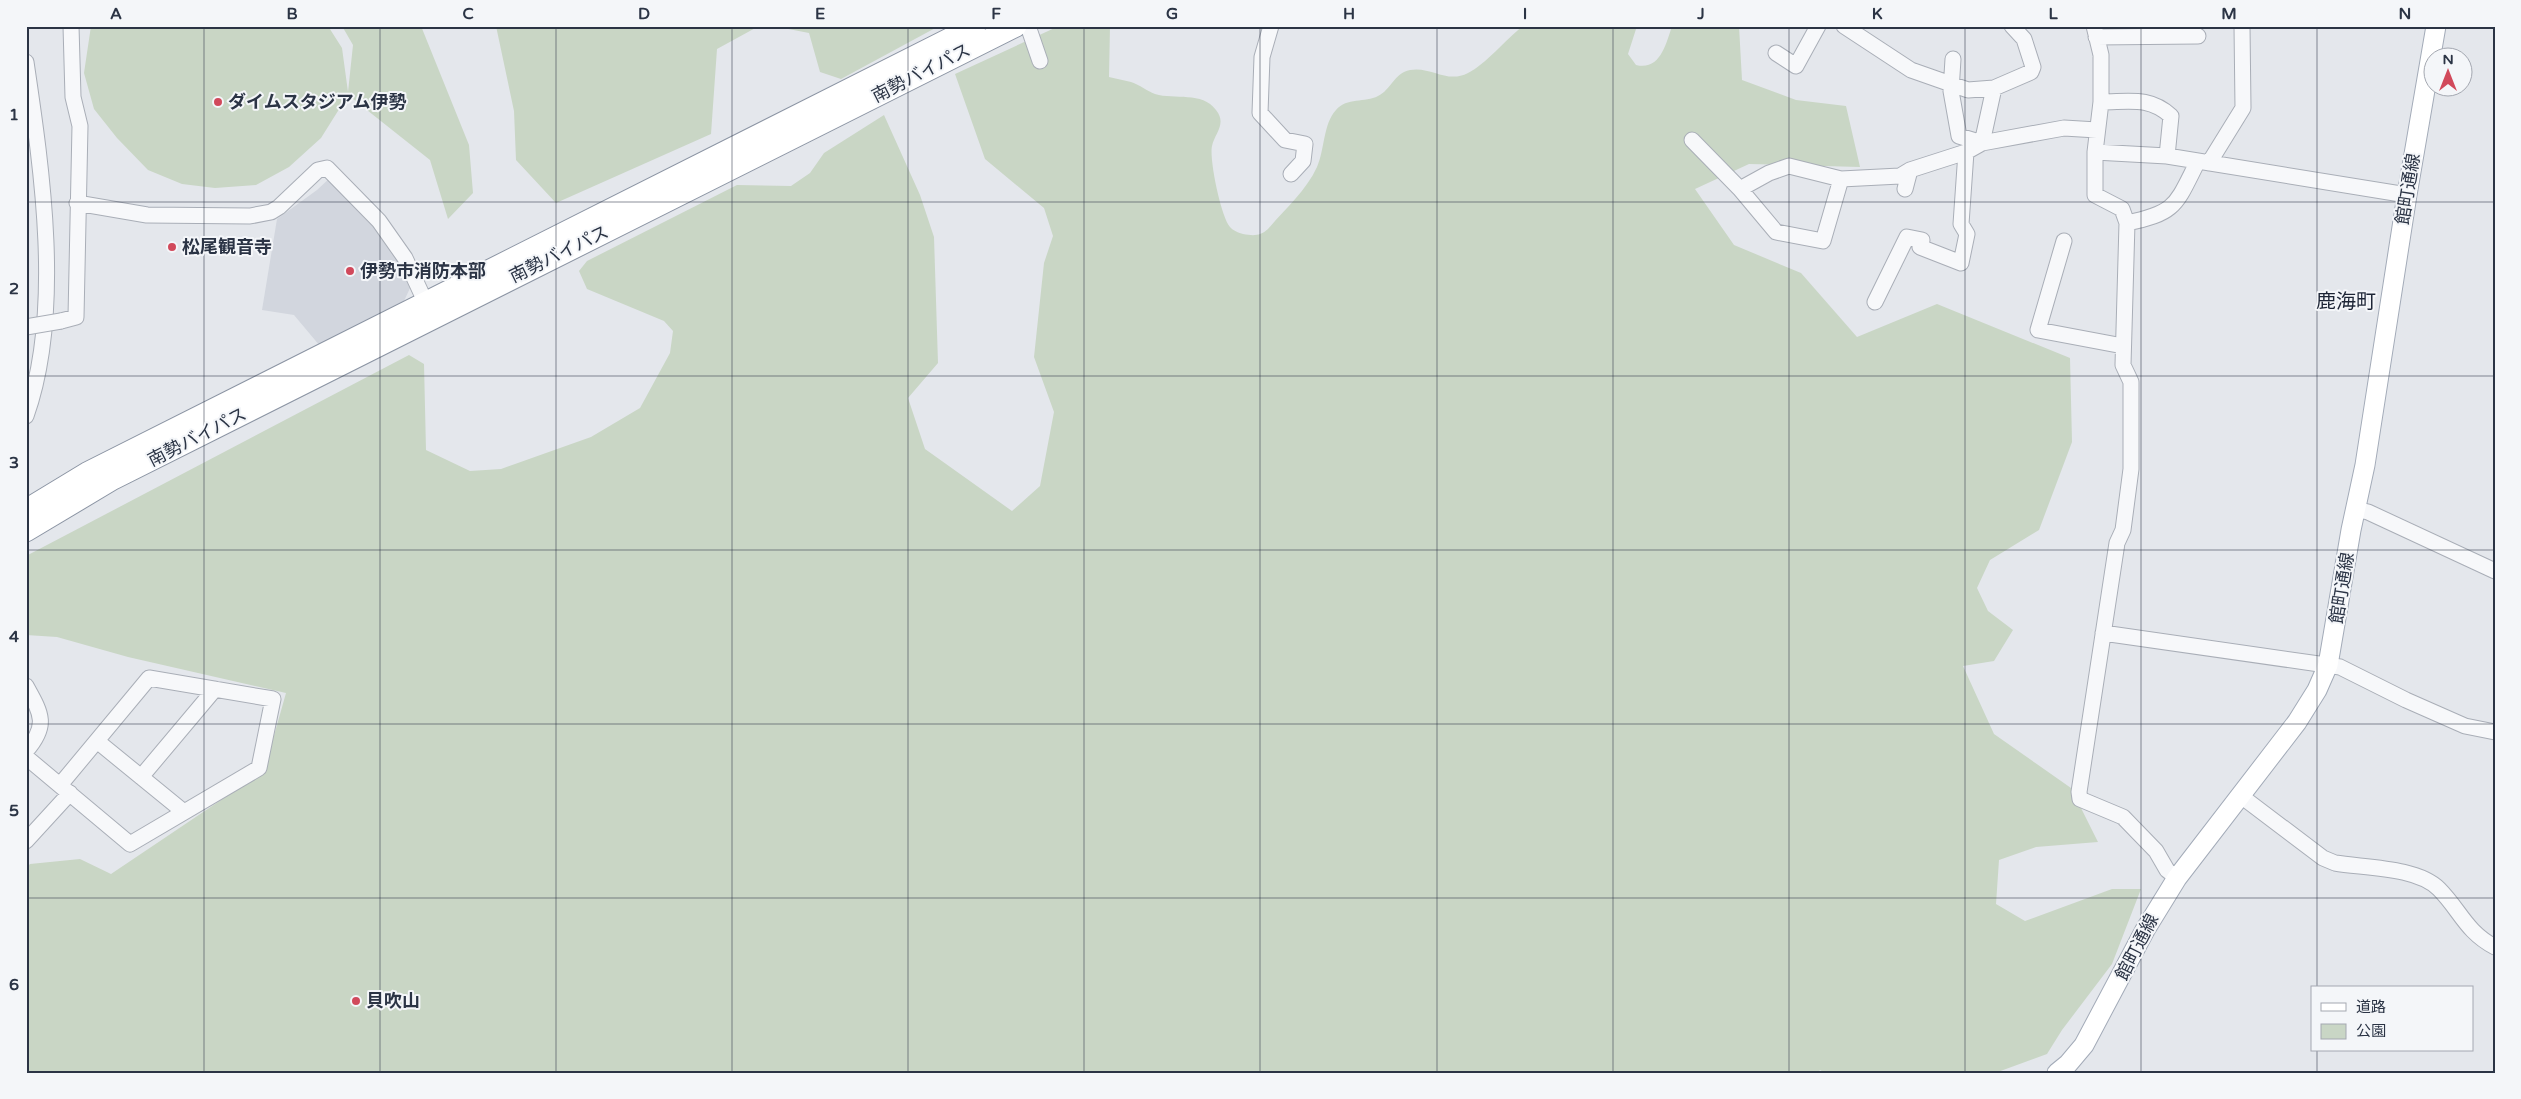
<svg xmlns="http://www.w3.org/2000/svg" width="2521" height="1099" font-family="'Varela Round','Noto Sans JP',sans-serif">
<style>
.built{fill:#d2d6de}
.green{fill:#c9d6c5}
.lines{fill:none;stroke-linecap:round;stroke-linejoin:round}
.minor-casing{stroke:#a9aeb7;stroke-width:17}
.major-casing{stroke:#a3abb8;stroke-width:21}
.highway-casing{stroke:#8b94a3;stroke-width:23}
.minor{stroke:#f7f8fa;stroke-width:15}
.major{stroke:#fff;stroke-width:19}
.highway{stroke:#fff;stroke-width:21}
.minor-bridge-casing{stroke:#a9aeb7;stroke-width:17;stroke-linecap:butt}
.minor-bridge{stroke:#f7f8fa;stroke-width:15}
.grid{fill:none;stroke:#2b3445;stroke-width:1;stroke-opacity:0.55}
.poi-dot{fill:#d1495b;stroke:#f4f6f9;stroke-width:2}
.labels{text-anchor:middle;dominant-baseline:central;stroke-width:4;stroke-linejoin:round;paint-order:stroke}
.street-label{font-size:18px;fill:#2b3445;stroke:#f4f6f9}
.poi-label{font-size:18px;font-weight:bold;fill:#2b3445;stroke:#f4f6f9;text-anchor:start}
.quarter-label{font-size:20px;fill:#1d2536;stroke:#f4f6f9}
.neatline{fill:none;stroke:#2b3445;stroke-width:2}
.grid-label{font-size:16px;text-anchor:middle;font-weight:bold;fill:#2b3445}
</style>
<rect width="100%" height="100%" fill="#e4e7ec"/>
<path class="built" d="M 331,177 L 379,227 L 401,262 L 411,286 L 404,301 L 320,346 L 294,315 L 262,310 L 277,219 L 317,190 Z"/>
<path class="green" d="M 91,26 L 328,26 L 342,48 L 348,92 L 353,45 L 342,26 L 421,26 L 469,145 L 473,193 L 448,219 L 430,160 L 348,95 L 321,138 L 289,167 L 256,185 L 215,188 L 182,184 L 148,170 L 117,138 L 94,109 L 84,73 Z
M 496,26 L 759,26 L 717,49 L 711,134 L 556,203 L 516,160 L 514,111 Z
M 773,26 L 939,26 L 841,79 L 820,72 L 809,33 Z
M 1059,26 L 1110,26 L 1109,77 C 1116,79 1124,80 1131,82 C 1140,85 1147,91 1155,94 C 1175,100 1202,91 1216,110 C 1227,124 1215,133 1212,146 C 1209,159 1221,217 1230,227 C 1232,230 1239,233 1243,234 C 1254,236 1260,236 1268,229 C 1285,209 1306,191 1317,167 C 1325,149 1323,124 1336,110 C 1347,97 1365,103 1378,96 C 1391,90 1394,73 1410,70 C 1431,66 1447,84 1468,73 C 1485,65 1506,39 1523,26 L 1637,26 L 1628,54 L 1636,65 C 1660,71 1666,44 1672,26 L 1739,26 L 1742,80 L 1796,100 L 1846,106 L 1860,167 L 1749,164 L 1695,189 L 1734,245 L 1801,273 L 1857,337 L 1937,304 L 2070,358 L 2072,442 L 2039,530 L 1990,560 L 1977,588 L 1988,611 L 2013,630 L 1994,661 L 1963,666 L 1994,734 L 2071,788 L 2098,842 L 2036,847 L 1999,860 L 1996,904 L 2025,921 L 2112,889 L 2141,889 L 2112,964 L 2062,1030 L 2047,1054 L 1995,1073 L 1825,1073 L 1820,1070 L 1818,1073 L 26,1073 L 26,868 L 30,864 L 80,859 L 111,874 L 264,771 L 286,693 L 128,657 L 57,637 L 26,635 L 26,556 L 409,355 L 424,364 L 426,450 L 470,471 L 501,469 L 591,437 L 640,408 L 670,353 L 673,331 L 664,321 L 587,289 L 579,271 L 587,261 L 737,185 L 791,186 L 810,173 L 824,153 L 884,115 L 920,195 L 934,237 L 938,363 L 908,398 L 925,449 L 1012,511 L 1040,486 L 1054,412 L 1034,357 L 1044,263 L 1053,236 L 1044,208 L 985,159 L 955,74 Z"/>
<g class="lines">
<g class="minor-casing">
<path id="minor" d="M 1028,26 L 1040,61
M 1271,26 L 1262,57 L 1260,113 L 1285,140 L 1305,144 L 1303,161 L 1291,174
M 1844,26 L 1911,70 L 1968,90 L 1994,88 L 2031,72 L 2033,67 L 2024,39 L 2012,26
M 2094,26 L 2101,55 L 2101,102 L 2095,152 L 2095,195 L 2122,209 L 2127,223 L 2123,365 L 2131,382 L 2131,469 L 2123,530 L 2117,543 L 2079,792 L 2080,799 L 2123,817 L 2156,851 L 2167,870 L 2177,878
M 2096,37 L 2198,36
M 1776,53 L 1796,66 L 1818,26
M 1953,59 L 1951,91 L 1959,136 L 1982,143
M 26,62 C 42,170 63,312 26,416
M 2101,102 C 2129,102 2149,96 2171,116 L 2167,156
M 1692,140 L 1740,189 L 1769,173 L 1789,166 L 1841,179 L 1900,176 L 1910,170
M 1982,143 L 1994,88
M 2095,152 L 2167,156 L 2407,195
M 2209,163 L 2243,108 L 2242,26
M 1740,189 L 1776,232 L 1823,241 L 1841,179
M 1905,189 L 1910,170 L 1966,152 L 1982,143 L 2064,128 L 2097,130
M 77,203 L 147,215 L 250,216 L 271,212 L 279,207 L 318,170 L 327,168 L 379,221 L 405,258 L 430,312
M 2127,223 C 2177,213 2176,204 2198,161
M 2064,241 L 2038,330 L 2123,346
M 1875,302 L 1907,237 L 1922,240 L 1920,247 L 1961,263 L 1967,234 L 1961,224 L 1966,152
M 61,321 L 76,317 L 80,126 L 73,97 L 71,26
M 2355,509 L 2368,512 L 2495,571
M 2103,633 L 2340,667 L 2406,700 L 2465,726 L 2495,732
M 26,686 C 41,713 49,725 26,751
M 97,741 L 184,812
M 26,757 L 130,844 L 259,768 L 273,699 L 149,678 L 60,785
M 141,777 L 215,689
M 2241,796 L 2323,858 L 2335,863 C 2365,868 2417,867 2439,889 C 2460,910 2466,932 2495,947
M 26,841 L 70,793"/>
</g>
<g class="major-casing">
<path id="major" d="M 2057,1073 L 2068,1064 L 2084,1045 L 2145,930 L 2177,878 L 2297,722 L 2317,690 L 2328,665 L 2351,530 L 2365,465 L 2407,195 L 2436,26"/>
</g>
<g class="highway-casing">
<path id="highway" d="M 26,510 L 87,473 L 975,26
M 26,531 L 113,479 L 1016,26"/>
</g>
<use href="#minor" class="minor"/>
<use href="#major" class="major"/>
<use href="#highway" class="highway"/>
<g class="minor-bridge-casing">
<path id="minor-bridge" d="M 26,327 L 61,321"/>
</g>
<use href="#minor-bridge" class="minor-bridge"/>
</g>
<path class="grid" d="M 204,26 L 204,1073M 380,26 L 380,1073M 556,26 L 556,1073M 732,26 L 732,1073M 908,26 L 908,1073M 1084,26 L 1084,1073M 1260,26 L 1260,1073M 1437,26 L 1437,1073M 1613,26 L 1613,1073M 1789,26 L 1789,1073M 1965,26 L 1965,1073M 2141,26 L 2141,1073M 2317,26 L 2317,988M 26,202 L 2495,202M 26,376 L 2495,376M 26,550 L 2495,550M 26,724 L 2495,724M 26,898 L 2495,898M 2317,1050 L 2317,1073"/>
<g class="poi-dot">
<circle cx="218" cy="102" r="5"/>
<circle cx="172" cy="247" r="5"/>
<circle cx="350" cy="271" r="5"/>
<circle cx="356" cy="1001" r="5"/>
</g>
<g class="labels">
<g class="street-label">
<text transform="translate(921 73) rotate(-27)">南勢バイパス</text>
<text transform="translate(2408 189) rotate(-81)">館町通線</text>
<text transform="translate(559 254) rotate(-26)">南勢バイパス</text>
<text transform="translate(197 437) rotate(-27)">南勢バイパス</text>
<text transform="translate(2342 588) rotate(-81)">館町通線</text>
<text transform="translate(2137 947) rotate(-63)">館町通線</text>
</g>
<g class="poi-label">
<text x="228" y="102">ダイムスタジアム伊勢</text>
<text x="182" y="247">松尾観音寺</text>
<text x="360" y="271">伊勢市消防本部</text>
<text x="366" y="1001">貝吹山</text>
</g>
<g class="quarter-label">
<text x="2346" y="302">鹿海町</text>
</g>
</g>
<rect width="2521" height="1099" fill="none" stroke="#f4f6f9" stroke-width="55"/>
<rect x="2311" y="986" width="162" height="65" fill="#f4f6f9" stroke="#a4a8b1"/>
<rect x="2321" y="1003" width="25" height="8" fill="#ffffff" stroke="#a4a8b1"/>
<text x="2356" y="1012" font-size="15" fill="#2b3445">道路</text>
<rect x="2321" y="1024" width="25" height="15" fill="#c9d6c5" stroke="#a4a8b1"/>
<text x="2356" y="1036" font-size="15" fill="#2b3445">公園</text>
<g transform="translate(2448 72)"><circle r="24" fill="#f4f6f9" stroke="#a4a8b1"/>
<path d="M0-4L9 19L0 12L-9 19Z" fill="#d1495b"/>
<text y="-8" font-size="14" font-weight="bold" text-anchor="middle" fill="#2b3445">N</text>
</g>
<rect x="28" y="28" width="2466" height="1044" class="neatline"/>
<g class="grid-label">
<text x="116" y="19">A</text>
<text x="292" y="19">B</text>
<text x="468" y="19">C</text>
<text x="644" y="19">D</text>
<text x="820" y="19">E</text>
<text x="996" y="19">F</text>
<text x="1172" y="19">G</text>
<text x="1349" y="19">H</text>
<text x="1525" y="19">I</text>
<text x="1701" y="19">J</text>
<text x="1877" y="19">K</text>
<text x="2053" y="19">L</text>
<text x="2229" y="19">M</text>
<text x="2405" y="19">N</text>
<text x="14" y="120">1</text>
<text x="14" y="294">2</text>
<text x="14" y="468">3</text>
<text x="14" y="642">4</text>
<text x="14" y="816">5</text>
<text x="14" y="990">6</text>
</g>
</svg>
